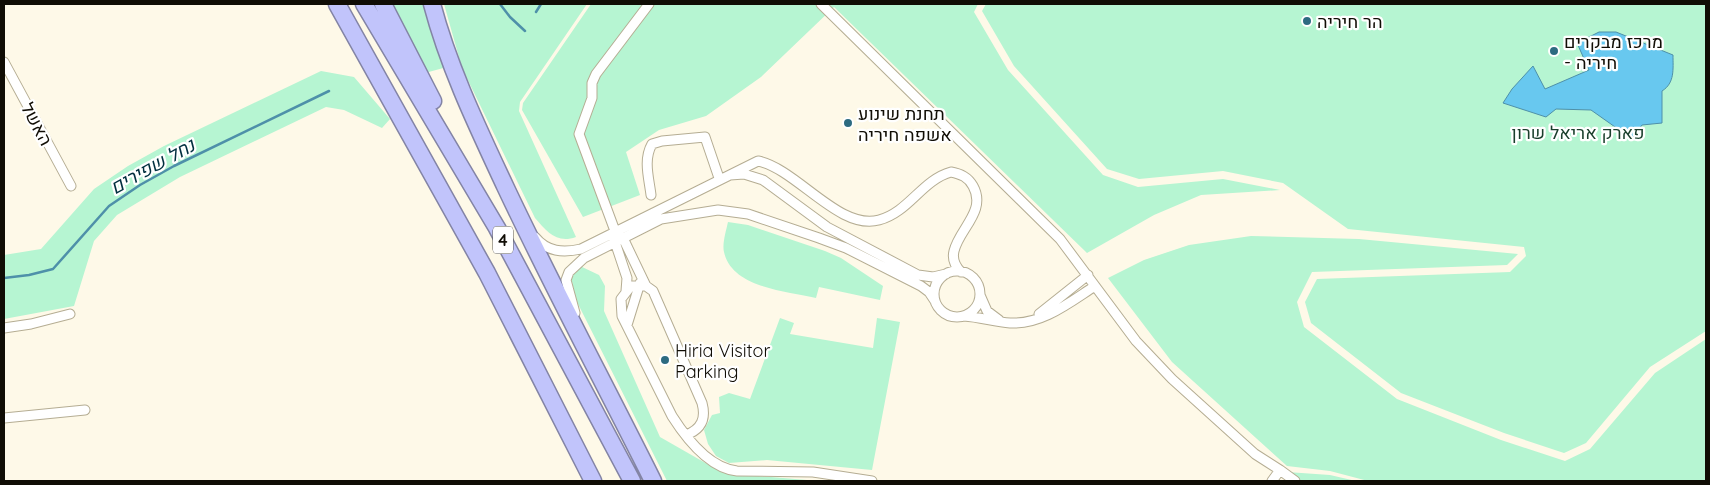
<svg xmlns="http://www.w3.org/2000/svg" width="1710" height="485" font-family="Quicksand,Heebo,sans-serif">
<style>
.green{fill:#b6f5d2}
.water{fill:#68c8ef;stroke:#4e90a9}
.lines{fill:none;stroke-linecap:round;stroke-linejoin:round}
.stream{stroke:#4e90a9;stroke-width:2.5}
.street-casing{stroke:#b5ad93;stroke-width:11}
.highway-casing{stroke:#8384a5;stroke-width:19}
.street{stroke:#fff;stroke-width:9}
.highway{stroke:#c1c4fb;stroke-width:16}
.poi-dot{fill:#2d6b81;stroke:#fff;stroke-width:2}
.labels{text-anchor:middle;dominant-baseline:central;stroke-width:4.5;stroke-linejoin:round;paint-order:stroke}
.shield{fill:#fff;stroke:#585650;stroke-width:1}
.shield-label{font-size:16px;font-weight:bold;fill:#100d05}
.poi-label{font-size:18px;fill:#100d05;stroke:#fff;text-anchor:start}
.street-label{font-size:18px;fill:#100d05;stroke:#fff}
.park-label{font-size:18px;fill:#1a3f2c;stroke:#fff}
.water-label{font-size:19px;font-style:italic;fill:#012f3f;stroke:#fff}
</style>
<rect width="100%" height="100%" fill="#fef9e8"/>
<path class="green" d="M 388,4 L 427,4 L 447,67 L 425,73 Z
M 444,4 L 587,4 L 520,102 L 519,111 L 576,237 C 557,244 547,232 535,218 L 462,68 Z
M 591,4 L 978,4 L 974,12 L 1008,70 L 1103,175 L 1138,187 L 1223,179 L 1280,190 L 1201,195 L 1154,215 L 1087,253 L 834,7 L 761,77 L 706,116 L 659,130 L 626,152 L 640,195 L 583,217 L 522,110 L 523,103 Z
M 986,4 L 1706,4 L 1706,331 L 1650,367 L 1586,443 L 1564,453 L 1504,433 L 1401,393 L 1311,323 L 1305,302 L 1317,279 L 1510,272 L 1526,256 L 1524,247 L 1348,229 L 1283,183 L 1223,171 L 1139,179 L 1107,169 L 1014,66 L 982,11 Z
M 321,71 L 354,77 L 390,119 L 382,128 L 344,110 L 326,107 L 180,177 L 117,215 L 94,241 L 74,306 L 4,319 L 4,255 L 41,249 L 94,189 L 128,166 L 164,146 Z
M 728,222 L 748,225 L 825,251 L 841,258 L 883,286 L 880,300 L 819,287 L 816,298 C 786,291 732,288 724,252 C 722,244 726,231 728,222 Z
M 1251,236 L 1359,239 L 1518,254 L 1507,265 L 1312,272 L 1297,302 L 1304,327 L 1397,399 L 1501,440 L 1565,461 L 1590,449 L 1655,373 L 1706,339 L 1706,481 L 1368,481 L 1330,471 L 1287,466 L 1172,362 L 1108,278 L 1144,260 L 1189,245 Z
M 580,266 L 599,275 L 605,286 L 604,311 L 660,437 L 723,473 L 819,481 L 667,481 L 576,300 L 571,277 Z
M 780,318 L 794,323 L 790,334 L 873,348 L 877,318 L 900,322 L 872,470 L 767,460 L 729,463 L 716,456 L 708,444 L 704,430 L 712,415 L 720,413 L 719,397 L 729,393 L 750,399 Z
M 1287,472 L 1330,475 L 1356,481 L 1291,481 Z"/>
<path class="water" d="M 1599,32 L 1616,32 L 1673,55 C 1673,69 1675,83 1662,91 L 1662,123 L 1642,125 L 1633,137 L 1625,134 L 1591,110 L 1556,109 L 1546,117 L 1503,103 L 1512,89 L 1533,66 L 1545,89 L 1589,70 L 1577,43 Z"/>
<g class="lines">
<path class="stream" d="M 500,4 L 510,17 L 525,31
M 536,12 L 541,4
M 4,278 L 29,275 L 53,269 L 109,206 L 140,185 L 174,166 L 329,91"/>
<g class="street-casing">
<path id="street" d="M 821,4 L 1060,239 L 1136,341 L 1172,379 L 1255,454 L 1280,470 L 1272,481
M 4,62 L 71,186
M 730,175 L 744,174 L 763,180 L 827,227 L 918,275 L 933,277 L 946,274
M 651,195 C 649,178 643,160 652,144 L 662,141 L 705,137 L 719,178
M 615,231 L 579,134 L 592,98 L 592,83 L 596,74 L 649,4
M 619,235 L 623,238 L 646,286
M 535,237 C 547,252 563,253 581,249 L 758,161 C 797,169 839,231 879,220 C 909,212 922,180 951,172 C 961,174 968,177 973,186 C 987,211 959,229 954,251 C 952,259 955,266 961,272
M 614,239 L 627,278 L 626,291
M934 294a23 23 0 1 1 46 0a23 23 0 1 1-46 0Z
M 980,295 L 987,311 L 999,320
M 575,313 L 566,280 L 569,272 L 584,258 L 661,219 L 718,210 L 748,214 L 819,238 L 846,248 L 921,286 L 929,292 L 935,301
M 1039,314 L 1088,275
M 964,316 C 980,317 995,322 1010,323 C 1042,325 1070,302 1095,286
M 627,325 L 640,283
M 4,328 L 31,324 L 70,314
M 4,418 L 85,410
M 686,435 C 702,429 706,418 702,403 L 653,291 L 646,286 L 631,286 L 621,299 L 622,316 L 672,416 C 686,438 709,468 737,471 L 813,472 L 872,481
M 1280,470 L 1295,481"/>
</g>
<g class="highway-casing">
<path id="highway" d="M 337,4 L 487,273 L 593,481
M 364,4 L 497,228 L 632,481
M 383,4 L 433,101
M 432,4 C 449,68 477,126 505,186 C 552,286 604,383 653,481"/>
</g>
<use href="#street" class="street"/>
<use href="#highway" class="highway"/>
</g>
<g class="poi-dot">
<circle cx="1307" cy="21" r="5"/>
<circle cx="1554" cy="51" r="5"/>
<circle cx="848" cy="123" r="5"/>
<circle cx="665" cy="360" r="5"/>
</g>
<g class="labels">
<rect class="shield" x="493" y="226.5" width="20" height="27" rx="4"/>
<g class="shield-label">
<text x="503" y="240">4</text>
</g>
<g class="poi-label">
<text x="1317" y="21">הר חיריה</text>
<text x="1564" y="41">מרכז מבקרים<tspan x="1564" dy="21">- חיריה</tspan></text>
<text x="858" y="113">תחנת שינוע<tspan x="858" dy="21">אשפה חיריה</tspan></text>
<text x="675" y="350">Hiria Visitor<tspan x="675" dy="21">Parking</tspan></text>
</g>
<g class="street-label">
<text transform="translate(37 124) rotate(62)">האשל</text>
</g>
<g class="park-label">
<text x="1578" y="132">פארק אריאל שרון</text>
</g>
<g class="water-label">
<text transform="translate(152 166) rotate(-29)">נחל שפירים</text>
</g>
</g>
<rect width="1710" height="485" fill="none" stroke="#100d05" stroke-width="10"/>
</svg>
